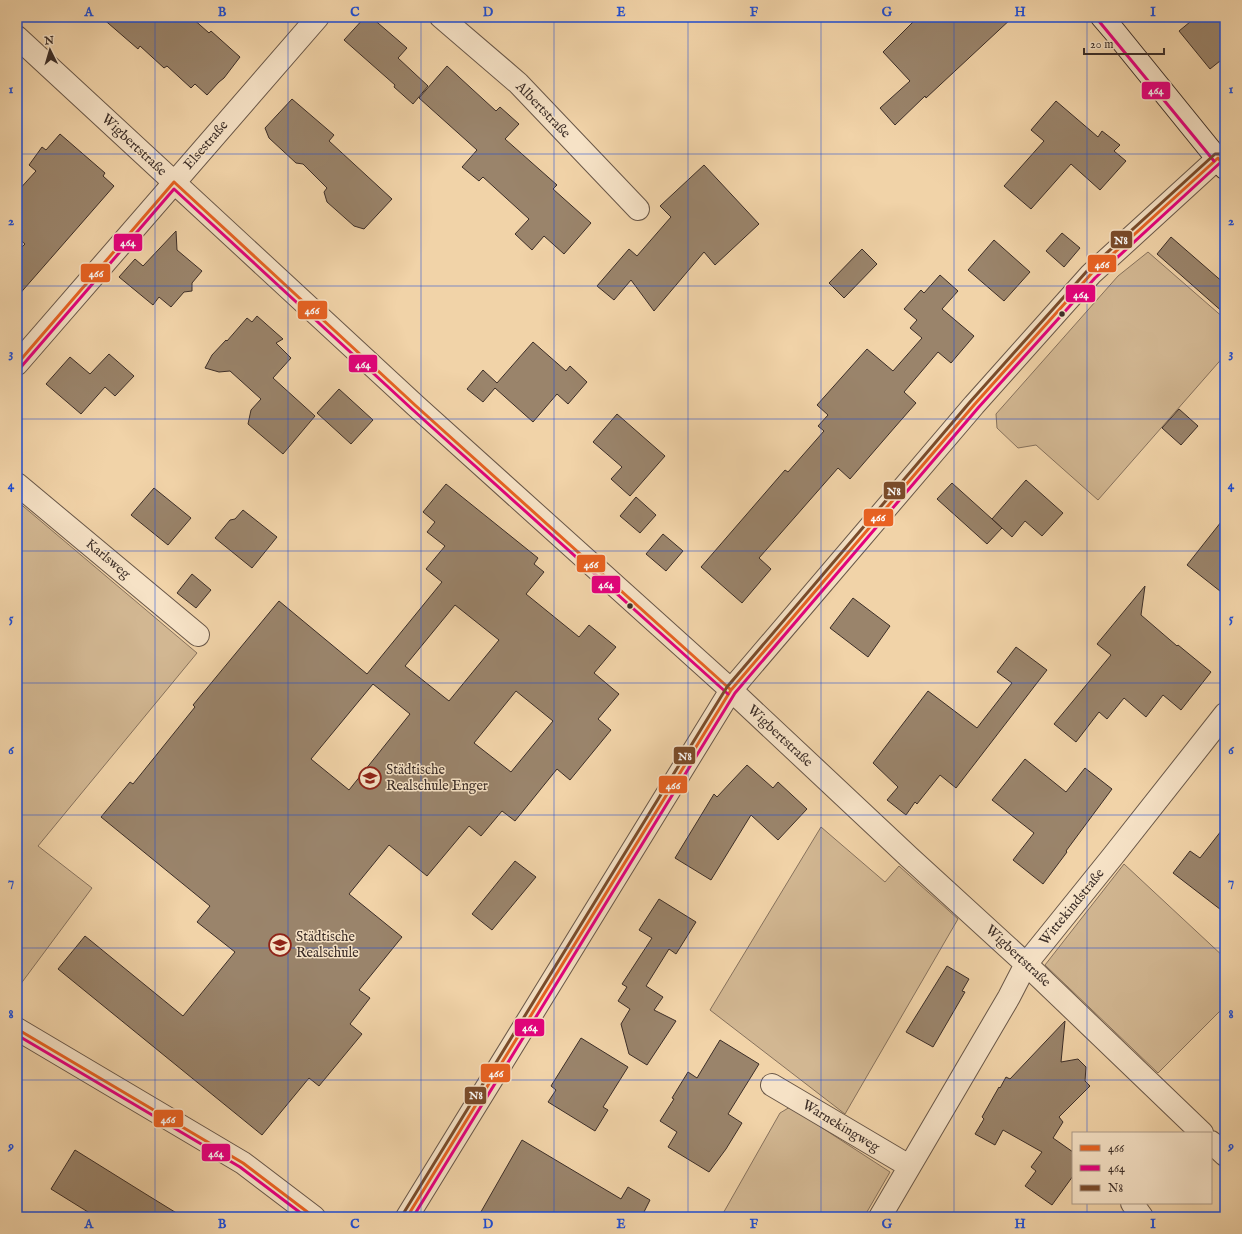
<svg xmlns="http://www.w3.org/2000/svg" width="1242" height="1234" font-family="'IM FELL English',serif">
<style>
.green{fill:#d2b792;stroke:#87725d}
.building{fill:#9a846b;stroke:#3c2e28;fill-rule:evenodd}
.lines{fill:none;stroke-linecap:round;stroke-linejoin:round}
.minor-casing{stroke:#695748;stroke-width:24}
.secondary-casing{stroke:#3c2e28;stroke-width:24}
.minor{stroke:#f6e2c6;stroke-width:22}
.secondary{stroke:#f6e2c6;stroke-width:22}
.bus-1-casing{stroke:#f6e2c6;stroke-width:6}
.bus-2-casing{stroke:#f6e2c6;stroke-width:6}
.bus-3-casing{stroke:#f6e2c6;stroke-width:6}
.bus-1{stroke:#e96222;stroke-width:3}
.bus-2{stroke:#e5007d;stroke-width:3}
.bus-3{stroke:#7a4b2a;stroke-width:3}
.grid{fill:none;stroke:#1d4ed8;stroke-width:1;stroke-opacity:0.55}
.bus-dot{fill:#3c2e28;stroke:#f6e2c6;stroke-width:1.5}
.labels{text-anchor:middle;dominant-baseline:central;stroke-width:3;stroke-linejoin:round;paint-order:stroke}
.street-label{font-size:14px;fill:#3c2e28;stroke:#f6e2c6}
.poi-label{font-size:14px;fill:#3c2e28;stroke:#f6e2c6;text-anchor:start}
.line-badge{stroke:#f6e2c6;stroke-width:1.5}
.badge-label{font-size:11px;text-anchor:middle;font-weight:bold;fill:#fff}
.neatline{fill:none;stroke:#1d4ed8;stroke-width:1.5}
.grid-label{font-size:13px;text-anchor:middle;font-weight:bold;fill:#1d4ed8}
</style>
<rect width="100%" height="100%" fill="#f1d3a8"/>
<filter id="stains"><feTurbulence type="fractalNoise" baseFrequency=".005" numOctaves="4"/><feColorMatrix values="0 0 0 0 .2 0 0 0 0 .09 0 0 0 0 .02 0 0 0 .5 -.17"/></filter>
<radialGradient id="worn" r=".72"><stop offset=".6" stop-color="#630" stop-opacity="0"/><stop offset="1" stop-color="#630" stop-opacity=".3"/></radialGradient>
<path class="green" d="M 1148,252 L 1225,319 L 1225,355 L 1098,500 L 1036,445 L 1018,448 L 997,428 L 996,414 L 1118,276 Z
M 17,501 L 197,653 L 38,846 L 92,888 L 17,989 Z
M 821,827 L 885,882 L 899,866 L 958,919 L 845,1114 L 710,1010 Z
M 1124,864 L 1225,958 L 1225,1006 L 1158,1073 L 1045,965 Z
M 790,1107 L 890,1172 L 864,1217 L 721,1217 L 780,1113 Z"/>
<path class="building" d="M 101,17 L 191,17 L 209,33 L 211,31 L 240,57 L 224,78 L 219,82 L 207,95 L 195,84 L 191,88 L 167,66 L 164,68 L 140,46 L 138,49 Z
M 365,17 L 371,17 L 407,48 L 398,58 L 428,86 L 413,104 L 394,87 L 395,85 L 344,40 Z
M 918,17 L 1013,17 L 926,98 L 925,96 L 895,125 L 880,108 L 910,81 L 883,52 Z
M 1196,17 L 1225,17 L 1225,57 L 1210,69 L 1179,31 Z
M 447,66 L 496,111 L 500,107 L 519,124 L 505,139 L 557,185 L 553,189 L 591,223 L 564,254 L 544,236 L 532,250 L 515,234 L 529,219 L 483,177 L 479,181 L 462,167 L 477,150 L 419,98 Z
M 292,99 L 334,135 L 329,141 L 392,199 L 364,229 L 354,226 L 327,202 L 324,192 L 327,188 L 303,164 L 296,163 L 269,138 L 265,128 Z
M 1056,101 L 1098,137 L 1102,131 L 1120,145 L 1114,151 L 1126,161 L 1100,190 L 1071,164 L 1031,209 L 1004,186 L 1044,141 L 1031,130 Z
M 60,134 L 105,173 L 103,176 L 114,186 L 17,297 L 17,252 L 25,244 L 17,237 L 17,192 L 36,171 L 29,165 L 42,147 L 46,150 Z
M 704,165 L 759,224 L 715,265 L 704,252 L 654,311 L 631,280 L 614,300 L 597,286 L 629,249 L 637,256 L 671,217 L 660,206 Z
M 176,231 L 177,250 L 202,271 L 192,283 L 192,291 L 184,292 L 171,307 L 159,297 L 153,305 L 119,277 L 135,259 L 143,266 Z
M 1062,233 L 1080,248 L 1064,267 L 1046,251 Z
M 1171,237 L 1225,284 L 1225,314 L 1157,254 Z
M 994,240 L 1030,272 L 1004,301 L 968,270 Z
M 862,249 L 877,264 L 844,298 L 829,283 Z
M 940,275 L 958,291 L 942,309 L 974,336 L 951,363 L 938,352 L 904,392 L 916,403 L 895,427 L 850,479 L 838,468 L 759,558 L 771,569 L 742,603 L 701,567 L 785,470 L 788,472 L 824,431 L 818,426 L 828,415 L 817,405 L 867,349 L 893,371 L 922,338 L 910,328 L 917,320 L 904,309 L 921,290 L 924,293 Z
M 257,316 L 283,339 L 276,343 L 291,358 L 273,378 L 315,416 L 283,454 L 248,424 L 251,410 L 261,399 L 230,371 L 219,372 L 205,368 L 212,355 L 226,340 L 227,341 L 247,318 L 252,322 Z
M 533,342 L 566,371 L 570,366 L 587,382 L 568,404 L 557,394 L 533,422 L 495,388 L 483,402 L 467,389 L 483,370 L 497,383 Z
M 109,354 L 134,376 L 115,396 L 105,387 L 81,414 L 46,384 L 70,357 L 90,374 Z
M 339,389 L 373,420 L 351,444 L 317,413 Z
M 1179,409 L 1198,426 L 1181,445 L 1162,428 Z
M 617,414 L 665,456 L 630,496 L 611,479 L 622,467 L 593,442 Z
M 1026,480 L 1063,513 L 1042,536 L 1025,521 L 1012,537 L 992,519 Z
M 952,483 L 1002,528 L 987,544 L 937,499 Z
M 446,484 L 538,558 L 534,564 L 544,572 L 526,594 L 579,637 L 589,625 L 616,647 L 594,673 L 619,694 L 598,719 L 611,730 L 570,780 L 557,769 L 515,821 L 502,811 L 481,836 L 469,826 L 427,876 L 389,845 L 349,894 L 402,937 L 359,990 L 370,998 L 350,1024 L 362,1034 L 319,1086 L 309,1078 L 262,1135 L 58,969 L 85,936 L 183,1016 L 235,952 L 197,922 L 210,906 L 101,817 L 130,782 L 133,784 L 195,707 L 193,705 L 279,601 L 367,674 L 442,582 L 426,569 L 445,546 L 427,532 L 435,522 L 423,512 ZM 455,605 L 499,640 L 449,701 L 405,666 ZM 373,684 L 410,714 L 349,790 L 311,759 ZM 516,691 L 553,721 L 511,772 L 474,743 Z
M 154,488 L 191,518 L 168,545 L 131,515 Z
M 636,497 L 656,515 L 640,533 L 620,516 Z
M 243,510 L 277,537 L 252,568 L 215,538 L 230,520 L 235,519 Z
M 1225,517 L 1225,595 L 1187,565 Z
M 663,534 L 683,551 L 666,571 L 646,554 Z
M 192,574 L 211,590 L 196,608 L 177,593 Z
M 1145,586 L 1141,615 L 1177,646 L 1178,645 L 1211,672 L 1181,710 L 1163,695 L 1146,717 L 1124,698 L 1107,719 L 1099,712 L 1076,742 L 1054,724 L 1111,655 L 1097,644 Z
M 853,598 L 890,626 L 868,657 L 830,628 Z
M 1016,647 L 1047,670 L 956,788 L 940,775 L 917,804 L 915,802 L 906,815 L 887,800 L 898,787 L 873,763 L 928,691 L 977,728 L 1012,683 L 997,672 Z
M 1025,759 L 1066,792 L 1085,768 L 1112,789 L 1066,851 L 1067,852 L 1043,884 L 1013,860 L 1034,833 L 992,800 Z
M 747,765 L 773,788 L 778,782 L 807,809 L 778,840 L 751,815 L 711,880 L 675,858 L 714,794 L 717,797 Z
M 1225,826 L 1225,913 L 1173,873 L 1190,851 L 1200,858 Z
M 515,861 L 536,877 L 492,930 L 472,914 Z
M 659,899 L 696,922 L 676,954 L 669,949 L 646,986 L 663,997 L 654,1010 L 676,1021 L 647,1065 L 629,1054 L 621,1024 L 630,1009 L 618,1001 L 627,987 L 622,984 L 652,938 L 639,930 Z
M 947,966 L 969,979 L 962,991 L 965,992 L 933,1047 L 906,1032 Z
M 1065,1021 L 1061,1062 L 1078,1059 L 1086,1067 L 1085,1081 L 1090,1086 L 1059,1117 L 1063,1122 L 1053,1138 L 1073,1152 L 1073,1176 L 1052,1205 L 1025,1186 L 1036,1171 L 1031,1167 L 1042,1152 L 1003,1130 L 995,1145 L 975,1134 L 984,1119 L 982,1117 L 999,1087 L 1000,1088 L 1006,1077 L 1010,1079 Z
M 581,1038 L 628,1067 L 603,1107 L 608,1110 L 595,1131 L 548,1102 L 556,1090 L 551,1086 Z
M 720,1040 L 759,1064 L 728,1114 L 742,1123 L 726,1149 L 709,1172 L 668,1147 L 677,1132 L 660,1121 L 674,1099 L 672,1098 L 688,1072 L 697,1078 Z
M 522,1140 L 621,1199 L 628,1187 L 650,1200 L 644,1212 L 652,1217 L 478,1217 Z
M 75,1150 L 144,1193 L 183,1217 L 96,1217 L 51,1189 Z"/>
<g class="lines">
<g class="minor-casing">
<path id="minor" d="M 441,17 L 518,83 L 638,209
M 17,37 L 416,406 L 731,690 L 909,857 L 1026,964 L 1202,1133
M 17,364 L 318,17
M 17,484 L 198,635
M 17,1029 L 243,1163 L 314,1217
M 772,1085 L 909,1166
M 1211,1142 L 1225,1155
M 1132,1203 L 1142,1217
M 407,1217 L 731,690 L 974,405 L 1091,274 L 1218,158
M 880,1217 L 1009,997 L 1026,964 L 1113,856 L 1225,714"/>
</g>
<g class="secondary-casing">
<path id="secondary" d="M 1102,17 L 1114,31 L 1225,168"/>
</g>
<use href="#minor" class="minor"/>
<use href="#secondary" class="secondary"/>
<g class="bus-1-casing">
<path id="bus-1" d="M 174,182 L 416,406 L 731,690
M 17,364 L 174,182
M 17,1029 L 243,1163 L 314,1217
M 407,1217 L 731,690 L 974,405 L 1091,274 L 1218,158 L 1225,168"/>
</g>
<g class="bus-2-casing">
<path id="bus-2" d="M 1098,20 L 1214,161
M 21,367 L 174,189 L 413,410 L 728,694
M 17,1035 L 240,1167 L 306,1217
M 413,1217 L 735,693 L 978,408 L 1095,278 L 1221,162"/>
</g>
<g class="bus-3-casing">
<path id="bus-3" d="M 403,1214 L 727,687 L 970,402 L 1087,271 L 1215,154 L 1220,154 L 1225,159"/>
</g>
<use href="#bus-1" class="bus-1"/>
<use href="#bus-2" class="bus-2"/>
<use href="#bus-3" class="bus-3"/>
</g>
<path class="grid" d="M 155,17 L 155,1217M 288,17 L 288,1217M 421,17 L 421,1217M 554,17 L 554,1217M 688,17 L 688,1217M 821,17 L 821,1217M 954,17 L 954,1217M 1087,17 L 1087,1133M 17,154 L 1225,154M 17,286 L 1225,286M 17,419 L 1225,419M 17,551 L 1225,551M 17,683 L 1225,683M 17,815 L 1225,815M 17,948 L 1225,948M 17,1080 L 1225,1080M 1087,1203 L 1087,1217"/>
<defs>
<g id="school-ring" transform="scale(1.15)"><circle r="9.5" fill="#f6e2c6" stroke="#8f2418" stroke-width="1.5"/><path d="M0-5L7-2L0 1L-7-2ZM-4 1L0 2.5L4 1V4Q0 6-4 4Z" fill="#8f2418"/></g>
</defs>
<g fill-rule="evenodd">
<use href="#school-ring" x="370" y="778"/>
<use href="#school-ring" x="280" y="945"/>
</g>
<g class="bus-dot">
<circle cx="1062" cy="314" r="3.5"/>
<circle cx="630" cy="606" r="3.5"/>
</g>
<g class="labels">
<g class="street-label">
<text transform="translate(543 110) rotate(46)">Albertstraße</text>
<text transform="translate(134 145) rotate(43)">Wigbertstraße</text>
<text transform="translate(206 145) rotate(-49)">Elsestraße</text>
<text transform="translate(108 559) rotate(40)">Karlsweg</text>
<text transform="translate(780 736) rotate(43)">Wigbertstraße</text>
<text transform="translate(1072 907) rotate(-51)">Wittekindstraße</text>
<text transform="translate(1018 956) rotate(43)">Wigbertstraße</text>
<text transform="translate(841 1126) rotate(31)">Warnekingweg</text>
</g>
<g class="poi-label">
<text x="386" y="770">Städtische<tspan x="386" dy="16">Realschule Enger</tspan></text>
<text x="296" y="937">Städtische<tspan x="296" dy="16">Realschule</tspan></text>
</g>
</g>
<g class="line-badge">
<rect x="1141" y="81" width="30" height="19" rx="4" fill="#e5007d"/>
<rect x="1110" y="230" width="23" height="19" rx="4" fill="#7a4b2a"/>
<rect x="113" y="233" width="30" height="19" rx="4" fill="#e5007d"/>
<rect x="1087" y="254" width="30" height="19" rx="4" fill="#e96222"/>
<rect x="80" y="263" width="31" height="20" rx="4" fill="#e96222"/>
<rect x="1065" y="284" width="31" height="19" rx="4" fill="#e5007d"/>
<rect x="297" y="300" width="31" height="20" rx="4" fill="#e96222"/>
<rect x="348" y="354" width="30" height="19" rx="4" fill="#e5007d"/>
<rect x="883" y="481" width="23" height="19" rx="4" fill="#7a4b2a"/>
<rect x="863" y="508" width="31" height="19" rx="4" fill="#e96222"/>
<rect x="576" y="554" width="30" height="19" rx="4" fill="#e96222"/>
<rect x="591" y="575" width="30" height="19" rx="4" fill="#e5007d"/>
<rect x="673" y="746" width="23" height="19" rx="4" fill="#7a4b2a"/>
<rect x="658" y="775" width="30" height="19" rx="4" fill="#e96222"/>
<rect x="514" y="1018" width="31" height="19" rx="4" fill="#e5007d"/>
<rect x="480" y="1063" width="31" height="20" rx="4" fill="#e96222"/>
<rect x="464" y="1086" width="23" height="19" rx="4" fill="#7a4b2a"/>
<rect x="153" y="1109" width="31" height="19" rx="4" fill="#e96222"/>
<rect x="201" y="1143" width="30" height="19" rx="4" fill="#e5007d"/>
</g>
<g class="badge-label">
<text x="1156" y="94">464</text>
<text x="1121" y="244">N8</text>
<text x="128" y="246">464</text>
<text x="1102" y="268">466</text>
<text x="96" y="277">466</text>
<text x="1081" y="298">464</text>
<text x="312" y="314">466</text>
<text x="363" y="368">464</text>
<text x="894" y="495">N8</text>
<text x="878" y="521">466</text>
<text x="591" y="568">466</text>
<text x="606" y="588">464</text>
<text x="685" y="760">N8</text>
<text x="673" y="789">466</text>
<text x="530" y="1031">464</text>
<text x="496" y="1077">466</text>
<text x="476" y="1099">N8</text>
<text x="168" y="1123">466</text>
<text x="216" y="1157">464</text>
</g>
<rect width="1242" height="1234" fill="none" stroke="#f1d3a8" stroke-width="44"/>
<rect x="1072" y="1132" width="140" height="72" fill="#f6e2c6" stroke="#ac9a87"/>
<rect x="1080" y="1145" width="20" height="6" fill="#e96222" stroke="#ac9a87"/>
<text x="1108" y="1152" font-size="12" fill="#3c2e28">466</text>
<rect x="1080" y="1165" width="20" height="6" fill="#e5007d" stroke="#ac9a87"/>
<text x="1108" y="1172" font-size="12" fill="#3c2e28">464</text>
<rect x="1080" y="1185" width="20" height="6" fill="#7a4b2a" stroke="#ac9a87"/>
<text x="1108" y="1192" font-size="12" fill="#3c2e28">N8</text>
<g transform="translate(50 50) rotate(355)" stroke="#f6e2c6" stroke-width="3" paint-order="stroke">
<path d="M0-3L7 15L0 10L-7 15Z" fill="#3c2e28"/>
<text y="-6" font-size="11" font-weight="bold" text-anchor="middle" fill="#3c2e28">N</text>
</g>
<path d="M1084 48v6h80v-6" fill="none" stroke="#3c2e28" stroke-width="2"/>
<text x="1090" y="48" font-size="12" fill="#3c2e28" stroke="#f6e2c6" stroke-width="3" paint-order="stroke">20 m</text>
<rect x="22" y="22" width="1198" height="1190" class="neatline"/>
<g class="grid-label">
<text x="89" y="16">A</text>
<text x="222" y="16">B</text>
<text x="355" y="16">C</text>
<text x="488" y="16">D</text>
<text x="621" y="16">E</text>
<text x="754" y="16">F</text>
<text x="887" y="16">G</text>
<text x="1020" y="16">H</text>
<text x="1153" y="16">I</text>
<text x="11" y="93">1</text>
<text x="1231" y="93">1</text>
<text x="11" y="225">2</text>
<text x="1231" y="225">2</text>
<text x="11" y="357">3</text>
<text x="1231" y="357">3</text>
<text x="11" y="489">4</text>
<text x="1231" y="489">4</text>
<text x="11" y="622">5</text>
<text x="1231" y="622">5</text>
<text x="11" y="754">6</text>
<text x="1231" y="754">6</text>
<text x="11" y="886">7</text>
<text x="1231" y="886">7</text>
<text x="11" y="1018">8</text>
<text x="1231" y="1018">8</text>
<text x="11" y="1150">9</text>
<text x="1231" y="1150">9</text>
<text x="89" y="1228">A</text>
<text x="222" y="1228">B</text>
<text x="355" y="1228">C</text>
<text x="488" y="1228">D</text>
<text x="621" y="1228">E</text>
<text x="754" y="1228">F</text>
<text x="887" y="1228">G</text>
<text x="1020" y="1228">H</text>
<text x="1153" y="1228">I</text>
</g>
<rect width="100%" height="100%" filter="url(#stains)"/>
<rect width="100%" height="100%" fill="url(#worn)"/>
</svg>
